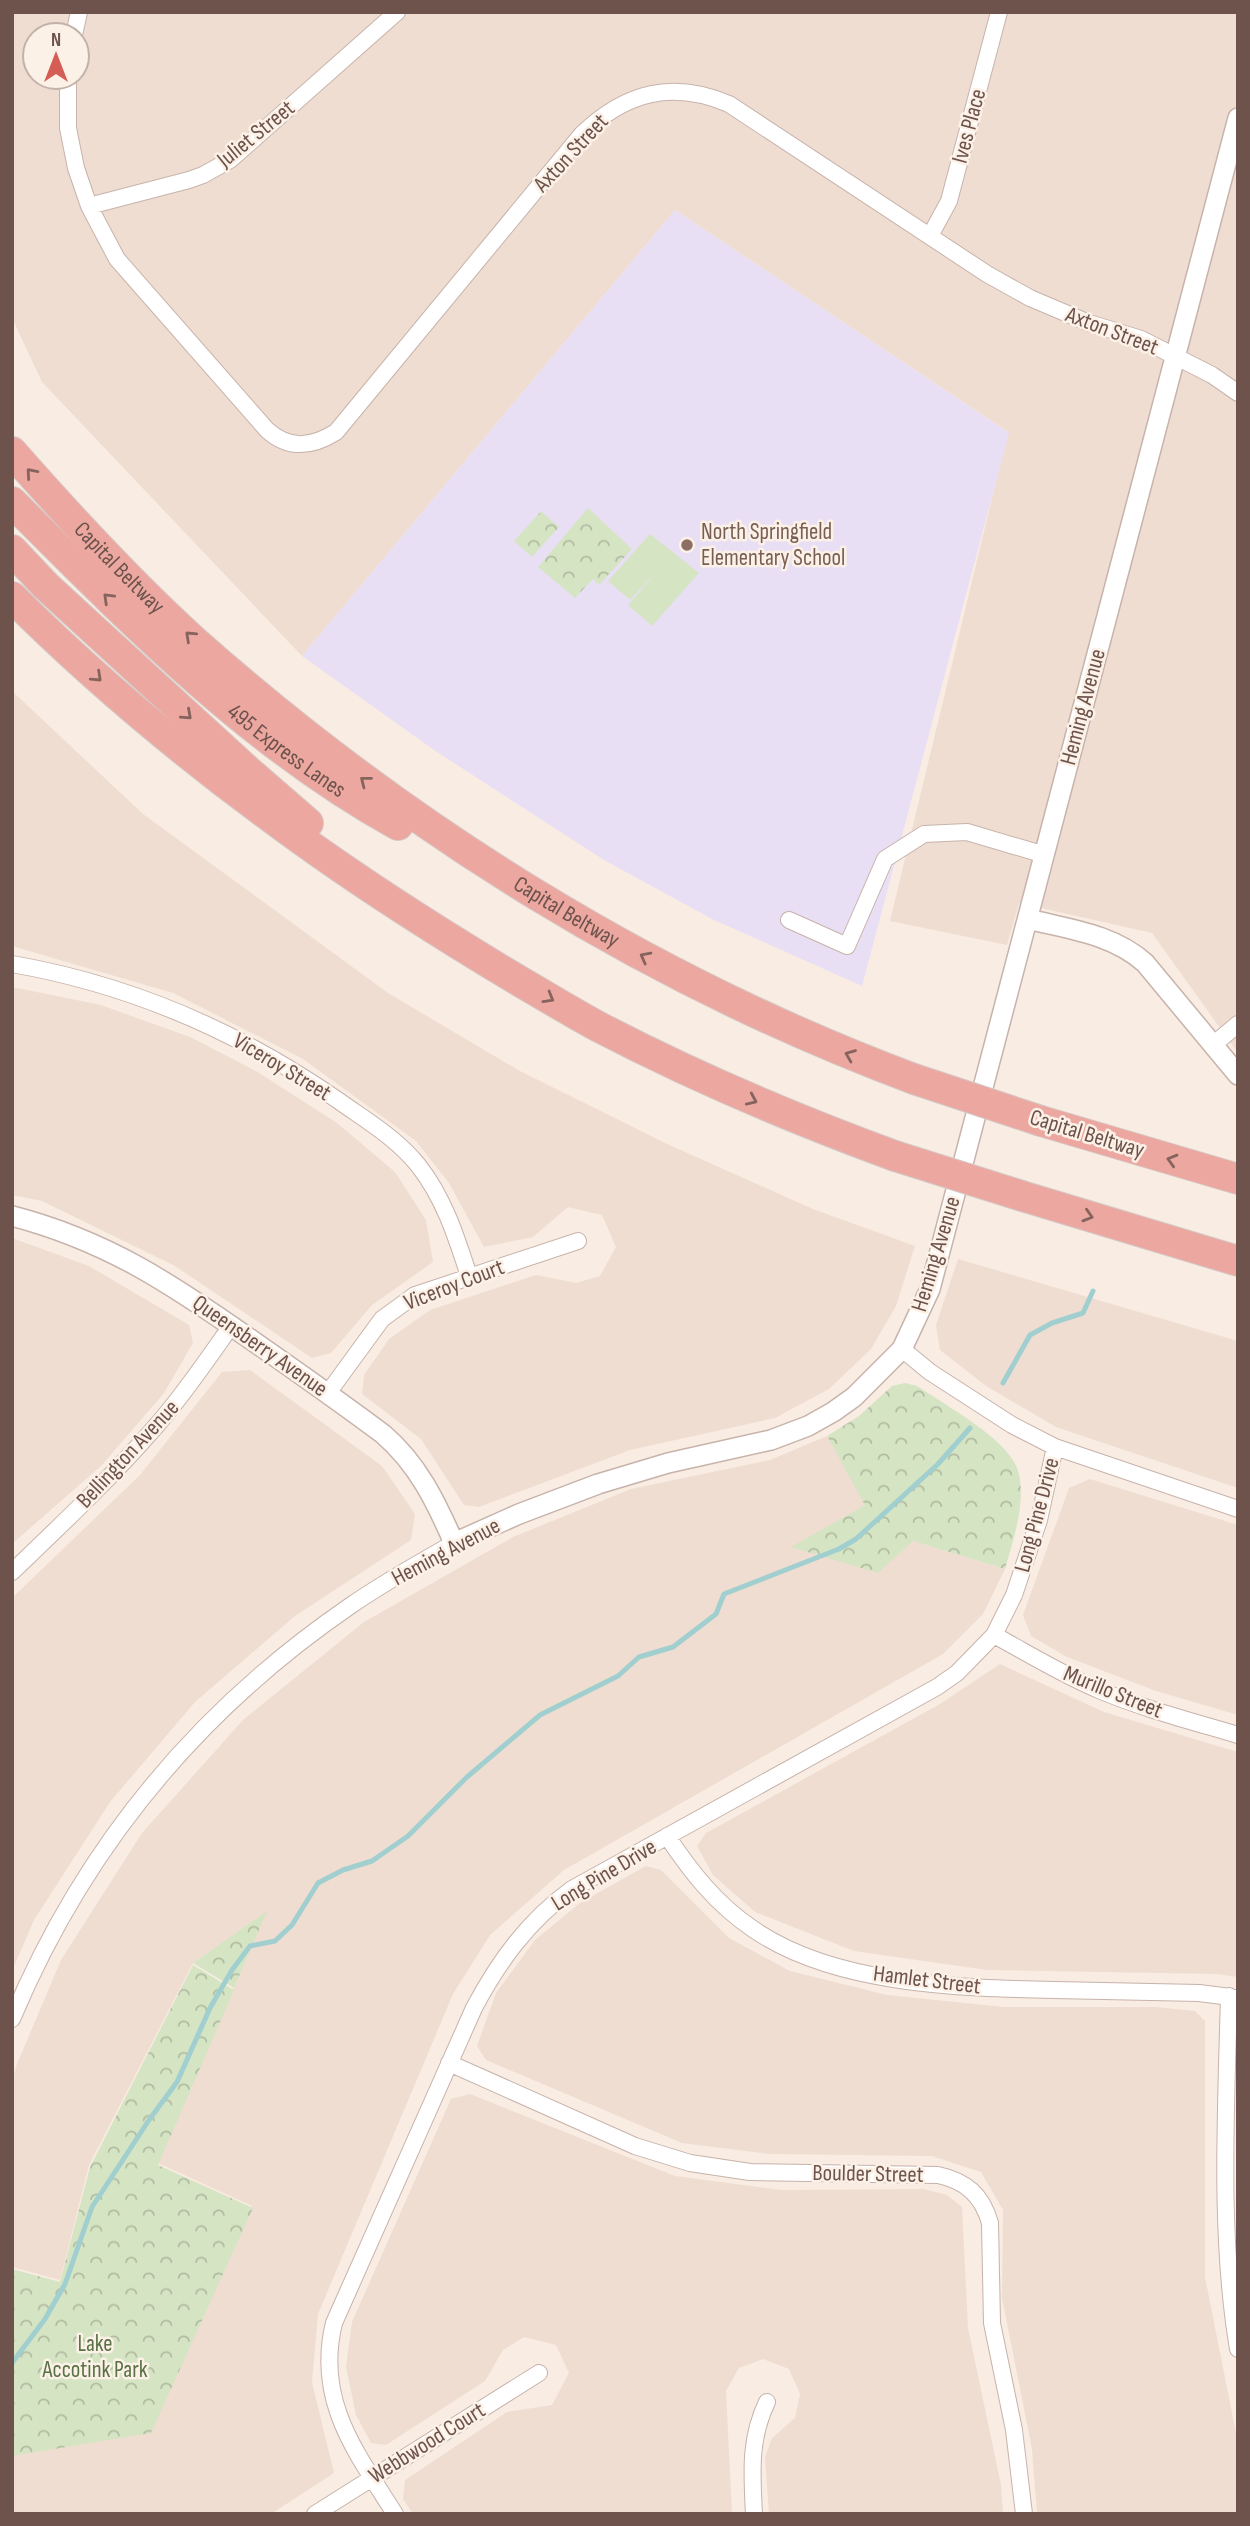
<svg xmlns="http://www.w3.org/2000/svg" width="1250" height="2526" font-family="'Sofia Sans Condensed',sans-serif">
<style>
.residential{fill:#efddd1;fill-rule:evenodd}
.education{fill:#e9dff5}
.forest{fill:url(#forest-crowns)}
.pitch{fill:#d5e4c3}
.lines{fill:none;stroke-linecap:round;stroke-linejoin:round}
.stream{stroke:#a1cfcf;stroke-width:5}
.minor-casing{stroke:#c7b3ab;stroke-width:18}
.tertiary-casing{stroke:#c7b3ab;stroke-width:22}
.motorway-casing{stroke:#d3cbc9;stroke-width:32}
.minor{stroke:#fff;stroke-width:16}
.tertiary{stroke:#fff;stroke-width:19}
.motorway{stroke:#eca8a0;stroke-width:30}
.motorway-bridge-casing{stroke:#d3cbc9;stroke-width:32;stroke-linecap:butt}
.motorway-bridge{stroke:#eca8a0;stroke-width:30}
.oneway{stroke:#86645d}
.education-dot{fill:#8d6e63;stroke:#fcf1e7;stroke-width:2.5}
.labels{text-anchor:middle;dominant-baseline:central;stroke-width:5;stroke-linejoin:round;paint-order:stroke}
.street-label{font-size:23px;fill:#6d534c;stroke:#fcf1e7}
.education-label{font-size:23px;fill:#785e54;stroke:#fcf1e7;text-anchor:start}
.park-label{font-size:23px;fill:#597146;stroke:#fcf1e7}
</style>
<defs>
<pattern id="forest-crowns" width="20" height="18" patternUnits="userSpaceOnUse" patternTransform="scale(1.75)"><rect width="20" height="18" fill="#d5e4c3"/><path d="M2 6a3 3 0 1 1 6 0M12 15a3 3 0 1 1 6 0" fill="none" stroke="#b1bba1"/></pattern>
</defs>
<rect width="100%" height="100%" fill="#f9ece2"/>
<path class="residential" d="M 12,12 L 1238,12 L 1238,1053 L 1152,933 L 1019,903 L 1007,945 L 890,921 L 1008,432 L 675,210 L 302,656 L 42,382 L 12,318 ZM 35,35 L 77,35 L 77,77 L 35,77 Z
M 12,691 L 143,814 L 388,993 L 518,1070 L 665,1143 L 813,1209 L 915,1246 L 896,1306 L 871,1349 L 829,1389 L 775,1418 L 630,1450 L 479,1507 L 464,1505 L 421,1439 L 362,1394 L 364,1375 L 389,1339 L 430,1310 L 536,1275 L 576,1283 L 600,1276 L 616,1247 L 602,1215 L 568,1207 L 533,1237 L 484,1247 L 449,1183 L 416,1141 L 303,1059 L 173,993 L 12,946 Z
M 12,987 L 101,1005 L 190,1037 L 256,1071 L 337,1123 L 395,1172 L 426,1220 L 433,1262 L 372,1305 L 331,1353 L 312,1358 L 175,1266 L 42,1201 L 12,1195 Z
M 12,1238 L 89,1266 L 189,1325 L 193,1343 L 164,1393 L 102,1465 L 12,1544 Z
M 958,1259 L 1238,1341 L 1238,1488 L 1056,1427 L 986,1386 L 940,1350 L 936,1325 Z
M 250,1370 L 382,1466 L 415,1514 L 411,1540 L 295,1616 L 195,1702 L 110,1802 L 34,1920 L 12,1971 L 12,1598 L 140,1475 L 222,1372 Z
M 827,1436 L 866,1505 L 792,1547 L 913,1541 L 1005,1569 L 983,1614 L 943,1654 L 564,1870 L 490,1935 L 453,1994 L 318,2314 L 312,2382 L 334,2473 L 271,2514 L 12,2514 L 12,2453 L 151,2430 L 252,2206 L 158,2163 L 266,1912 L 193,1963 L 89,2165 L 60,2280 L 12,2267 L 12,2081 L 17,2064 L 61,1960 L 142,1833 L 243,1720 L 364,1622 L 513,1537 L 631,1489 L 770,1460 Z
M 1090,1479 L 1238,1525 L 1238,1715 L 1156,1691 L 1067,1657 L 1031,1636 L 1023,1615 L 1069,1488 Z
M 1000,1664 L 1104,1712 L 1238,1752 L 1238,1977 L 1217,1974 L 987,1970 L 854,1951 L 755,1912 L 713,1875 L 697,1846 L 706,1833 L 940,1704 Z
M 646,1866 L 661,1870 L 729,1938 L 790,1971 L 887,1995 L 1004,2007 L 1156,2007 L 1195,2011 L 1205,2021 L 1205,2277 L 1238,2443 L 1238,2514 L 1037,2514 L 1032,2449 L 1002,2298 L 1003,2210 L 981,2172 L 932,2156 L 769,2154 L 682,2143 L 486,2060 L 477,2046 L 496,1993 L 535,1940 L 580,1903 Z
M 470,2094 L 675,2176 L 781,2190 L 924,2189 L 947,2195 L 962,2207 L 968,2328 L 1001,2485 L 1003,2514 L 769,2514 L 765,2457 L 772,2438 L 795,2418 L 800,2394 L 789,2369 L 763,2359 L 739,2368 L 726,2391 L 732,2514 L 413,2514 L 403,2499 L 405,2480 L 507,2412 L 552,2405 L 569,2373 L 556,2345 L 524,2337 L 503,2350 L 485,2381 L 386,2445 L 371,2443 L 356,2415 L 346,2367 L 352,2322 L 451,2099 Z"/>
<path class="education" d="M 675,210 L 1009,433 L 862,986 L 712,919 L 604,860 L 434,750 L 302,656 Z"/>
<path class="forest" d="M 588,508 L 632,549 L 599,585 L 593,579 L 575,598 L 538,567 Z
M 541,511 L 559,527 L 532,557 L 514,541 Z
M 905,1383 L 917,1386 C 945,1405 1006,1438 1017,1468 C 1028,1497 1013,1541 1005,1569 L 913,1541 L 878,1573 L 791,1547 L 865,1505 L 827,1436 L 859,1416 L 892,1386 Z
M 267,1911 L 234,1988 L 193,1963 Z
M 193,1965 L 234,1990 L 158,2165 L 253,2208 L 151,2433 L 12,2456 L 12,2269 L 60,2282 L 90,2167 Z"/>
<path class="pitch" d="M 650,534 L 699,573 L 652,626 L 628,605 L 659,569 L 630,600 L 608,581 Z"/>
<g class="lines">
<path class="stream" d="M 1003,1383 L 1030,1335 L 1052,1323 L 1083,1313 L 1093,1291
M 12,2363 L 45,2319 L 65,2284 L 92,2207 L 149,2120 L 177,2082 L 210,2008 L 232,1970 L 250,1946 L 275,1941 L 292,1925 L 318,1883 L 343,1870 L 372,1861 L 408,1836 L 467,1777 L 540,1715 L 618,1676 L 639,1657 L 673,1647 L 716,1614 L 724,1594 L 839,1549 L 856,1539 L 938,1464 L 970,1428"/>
<g class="minor-casing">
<path id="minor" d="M 74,35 L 79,12
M 68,77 L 68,128 L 76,168 L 89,206 L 117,259 L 267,430 C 289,450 312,447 336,432 L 582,134 C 626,92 672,80 729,104 L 987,274 L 1030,298 L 1089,323 L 1141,339 L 1212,375 L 1238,393
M 89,206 L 189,180 L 203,175 L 230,160 L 397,12
M 930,236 L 949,201 L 999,12
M 789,920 L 847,946 L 885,859 L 924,834 L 967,832 L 1045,855
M 12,964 C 132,985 240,1032 339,1101 C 367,1121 396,1138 418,1165 C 444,1198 456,1236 469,1276
M 1213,1045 L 1238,1024
M 902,1349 L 930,1372 L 1012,1425 L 1055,1447 L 1238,1509
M 328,1393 L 382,1319 L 415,1295 L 578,1241
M 12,1572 C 62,1524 112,1477 157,1425 C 184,1394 207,1360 231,1326
M 994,1635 C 1029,1654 1063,1675 1099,1690 C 1144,1709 1191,1721 1238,1735
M 667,1836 C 691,1872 716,1904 753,1929 C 834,1985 959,1988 1055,1990 C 1103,1991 1151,1992 1199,1993 L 1238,1998
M 1229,1996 C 1226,2111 1219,2236 1238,2349
M 12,2019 C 84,1847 197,1711 350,1606 C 383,1583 419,1563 454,1543
M 449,2063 L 635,2146 L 690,2163 L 750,2172 L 938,2175 C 966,2181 982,2195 990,2223 L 992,2323 L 1014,2430 L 1024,2514
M 315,2514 L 539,2373
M 395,2514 C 356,2452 315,2401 334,2323 L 474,2008 C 499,1961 528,1921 572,1889 L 937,1687 L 957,1673 L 994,1635 L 1014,1595 L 1039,1520 L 1055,1447
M 754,2514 C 752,2474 749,2439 767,2402"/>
</g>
<g class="tertiary-casing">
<path id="tertiary" d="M 1028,919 C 1068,929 1113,934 1145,963 L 1238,1075
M 12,1216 C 108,1241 173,1285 253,1341 C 296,1371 340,1402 383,1434 C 418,1464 436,1502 454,1543 L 519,1514 L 598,1484 L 668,1463 L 771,1440 L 808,1426 L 833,1412 L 854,1397 L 902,1349 L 930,1289 L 1238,118"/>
</g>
<g class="motorway-casing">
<g id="motorway">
<path id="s1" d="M 12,452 C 70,518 129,582 194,641 C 406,829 649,980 914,1079"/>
<path id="s2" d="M 12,502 C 130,620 251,744 398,825"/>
<path d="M 12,550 L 46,586 L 248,771 L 308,823"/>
<path d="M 12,597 C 99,684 195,763 295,835 C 368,888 444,936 521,982 C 547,997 573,1013 599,1027 C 695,1077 794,1119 895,1156"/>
<path d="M 1041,1121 L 1238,1179"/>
<path d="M 1022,1196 L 1238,1261"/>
</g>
</g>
<use href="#minor" class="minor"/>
<use href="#tertiary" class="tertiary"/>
<use href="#motorway" class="motorway"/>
<g class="motorway-bridge-casing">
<path id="motorway-bridge" d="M 914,1079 L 1041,1121
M 895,1156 L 1022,1196"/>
</g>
<use href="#motorway-bridge" class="motorway-bridge"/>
</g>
<defs><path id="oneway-chevron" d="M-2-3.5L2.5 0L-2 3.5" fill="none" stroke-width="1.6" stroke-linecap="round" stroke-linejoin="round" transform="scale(1.75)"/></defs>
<g class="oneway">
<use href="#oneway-chevron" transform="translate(31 473) rotate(-131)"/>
<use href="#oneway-chevron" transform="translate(108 598) rotate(-136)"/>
<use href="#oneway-chevron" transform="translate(190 636) rotate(-137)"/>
<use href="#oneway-chevron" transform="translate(97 677) rotate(43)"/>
<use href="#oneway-chevron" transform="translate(187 715) rotate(42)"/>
<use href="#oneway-chevron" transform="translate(365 781) rotate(-142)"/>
<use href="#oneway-chevron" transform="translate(645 957) rotate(-152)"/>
<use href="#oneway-chevron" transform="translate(549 998) rotate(30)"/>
<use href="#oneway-chevron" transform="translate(850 1055) rotate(-158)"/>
<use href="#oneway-chevron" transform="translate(752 1100) rotate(24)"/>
<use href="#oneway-chevron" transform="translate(1172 1160) rotate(-164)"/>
<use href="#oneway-chevron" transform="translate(1088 1216) rotate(17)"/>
</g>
<circle class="education-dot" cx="687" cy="545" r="7"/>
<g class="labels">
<g class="street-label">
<text transform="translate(969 126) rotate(-75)">Ives Place</text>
<text transform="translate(256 134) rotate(-39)">Juliet Street</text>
<text transform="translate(571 153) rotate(-47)">Axton Street</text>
<text transform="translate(1112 331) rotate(21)">Axton Street</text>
<text stroke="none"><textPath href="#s1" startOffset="158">Capital Beltway</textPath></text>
<text transform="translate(1083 707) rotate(-75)">Heming Avenue</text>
<text stroke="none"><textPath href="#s2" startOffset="371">495 Express Lanes</textPath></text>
<text stroke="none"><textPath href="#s1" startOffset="724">Capital Beltway</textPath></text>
<text transform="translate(282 1067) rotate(31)">Viceroy Street</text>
<text transform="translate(1087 1134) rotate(17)">Capital Beltway</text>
<text transform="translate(936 1254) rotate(-73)">Heming Avenue</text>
<text transform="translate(454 1285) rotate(-21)">Viceroy Court</text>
<text transform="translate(260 1346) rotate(35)">Queensberry Avenue</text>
<text transform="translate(128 1454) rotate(-47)">Bellington Avenue</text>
<text transform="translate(1037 1515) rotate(-75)">Long Pine Drive</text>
<text transform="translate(446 1552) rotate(-28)">Heming Avenue</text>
<text transform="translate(1113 1692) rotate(22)">Murillo Street</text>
<text transform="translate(604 1875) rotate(-31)">Long Pine Drive</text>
<text transform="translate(927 1980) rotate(7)">Hamlet Street</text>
<text transform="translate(868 2174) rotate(1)">Boulder Street</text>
<text transform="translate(427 2443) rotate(-32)">Webbwood Court</text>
</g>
<g class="education-label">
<text x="701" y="532">North Springfield<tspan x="701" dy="26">Elementary School</tspan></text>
</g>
<g class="park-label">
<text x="95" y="2344">Lake<tspan x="95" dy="26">Accotink Park</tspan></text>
</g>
</g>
<rect width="1250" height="2526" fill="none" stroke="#6d534c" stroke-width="28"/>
<g transform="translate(56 56)"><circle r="33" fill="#fcf1e7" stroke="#c3b2a9" stroke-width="2"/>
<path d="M0-5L12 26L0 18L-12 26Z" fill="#d45e55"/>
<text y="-10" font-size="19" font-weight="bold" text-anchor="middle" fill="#6d534c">N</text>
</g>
</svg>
